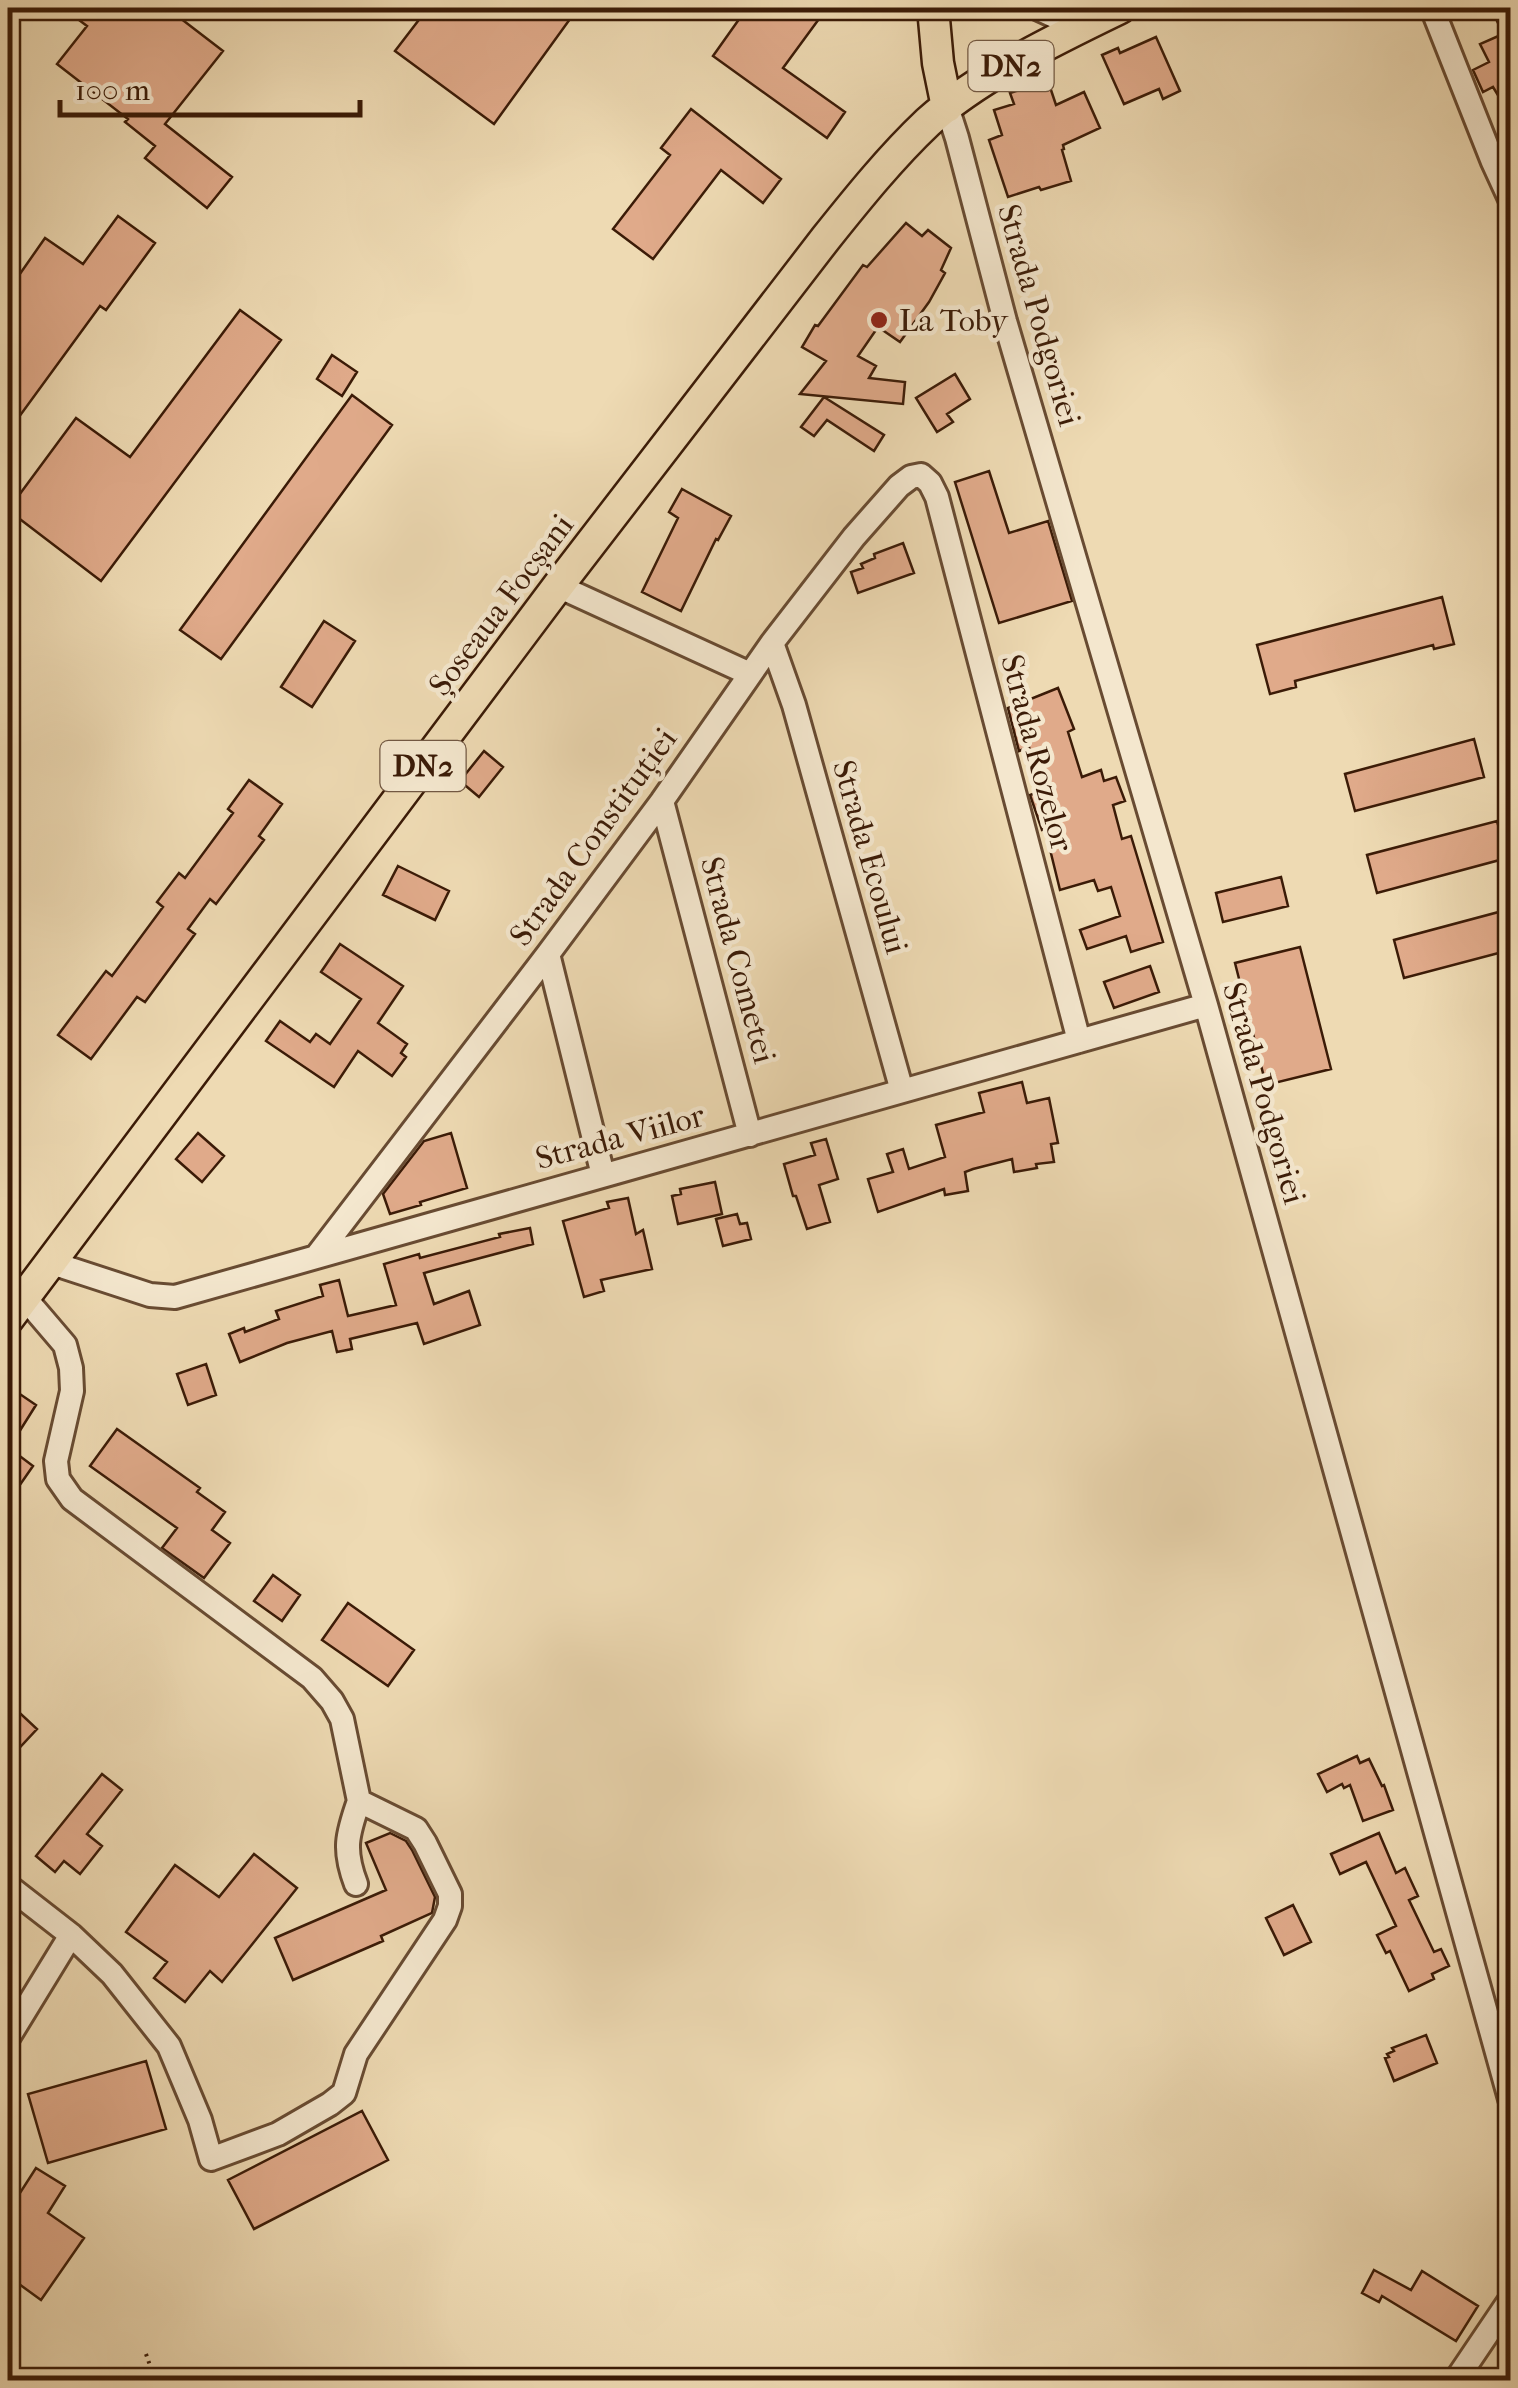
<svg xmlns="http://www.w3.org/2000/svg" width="1518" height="2388" font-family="'IM FELL French Canon',serif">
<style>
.building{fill:#e0aa8a;stroke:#3b1b07;stroke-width:2.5}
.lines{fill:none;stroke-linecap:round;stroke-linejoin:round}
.minor-casing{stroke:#684b32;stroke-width:28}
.major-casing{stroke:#3b1b07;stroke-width:35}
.path{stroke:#3b1b07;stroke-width:4;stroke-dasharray:2.5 5;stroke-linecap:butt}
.minor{stroke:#f4e7ce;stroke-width:22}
.major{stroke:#eedab3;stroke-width:30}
.poi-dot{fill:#8f2418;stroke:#f4e7ce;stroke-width:4}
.labels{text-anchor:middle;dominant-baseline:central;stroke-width:9;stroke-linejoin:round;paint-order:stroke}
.shield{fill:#f4e7ce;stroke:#725843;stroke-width:2.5}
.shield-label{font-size:30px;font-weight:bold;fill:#3b1b07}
.street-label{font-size:32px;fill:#3b1b07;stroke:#f4e7ce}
.poi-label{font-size:32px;fill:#3b1b07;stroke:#f4e7ce;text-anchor:start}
</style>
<rect width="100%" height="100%" fill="#eedab3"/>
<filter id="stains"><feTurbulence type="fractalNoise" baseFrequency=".002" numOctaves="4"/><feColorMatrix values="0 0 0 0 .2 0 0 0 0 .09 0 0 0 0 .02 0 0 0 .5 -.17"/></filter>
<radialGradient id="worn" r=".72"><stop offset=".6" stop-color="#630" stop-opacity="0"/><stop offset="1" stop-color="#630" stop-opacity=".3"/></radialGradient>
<path class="building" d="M 63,8 L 167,8 L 223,51 L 165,124 L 232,177 L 207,208 L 145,158 L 155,146 L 125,122 L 128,119 L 57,64 L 87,26 Z
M 428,8 L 578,8 L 494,124 L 395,51 Z
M 747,8 L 827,8 L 783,68 L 845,112 L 827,138 L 713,56 Z
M 1491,8 L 1510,8 L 1510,115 L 1493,87 L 1483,92 L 1473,70 L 1489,62 L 1480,44 L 1503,34 Z
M 1156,37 L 1180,91 L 1163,99 L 1159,89 L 1124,104 L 1102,55 L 1118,48 L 1120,53 Z
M 1048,81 L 1056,105 L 1084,92 L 1100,128 L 1063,145 L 1064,149 L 1062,150 L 1071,181 L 1041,190 L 1039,187 L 1008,197 L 989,140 L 1002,135 L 994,110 L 1014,104 L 1010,93 Z
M 691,109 L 781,179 L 763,203 L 721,170 L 653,259 L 613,229 L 670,155 L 661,148 Z
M 118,216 L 155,243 L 106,310 L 100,306 L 8,432 L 8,291 L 45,238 L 83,264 Z
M 906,223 L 922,236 L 928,230 L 951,248 L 941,270 L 945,273 L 929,302 L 900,342 L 878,327 L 858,356 L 876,366 L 869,378 L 905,382 L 903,404 L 800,394 L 826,361 L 802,347 L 815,325 L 818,326 L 863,265 L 867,267 Z
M 240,310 L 281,340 L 101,581 L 8,510 L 76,418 L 130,457 Z
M 332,355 L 357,372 L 342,396 L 317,379 Z
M 955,374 L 970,399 L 947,414 L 953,422 L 937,432 L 916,398 Z
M 352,395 L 392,425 L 221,659 L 180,630 Z
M 824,397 L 884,435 L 874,451 L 827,420 L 814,436 L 801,427 Z
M 989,471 L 1009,533 L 1048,521 L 1072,601 L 999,623 L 955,482 Z
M 682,489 L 731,516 L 718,540 L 716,539 L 681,611 L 642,592 L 678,518 L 669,512 Z
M 903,543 L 914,573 L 858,593 L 851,572 L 863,568 L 861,564 L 875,558 L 874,554 Z
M 1442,597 L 1454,644 L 1434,649 L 1433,645 L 1295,681 L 1296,687 L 1270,694 L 1257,645 Z
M 324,621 L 355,641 L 312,707 L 281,687 Z
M 1058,688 L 1074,729 L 1068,732 L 1082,777 L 1101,770 L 1104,781 L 1116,777 L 1125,801 L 1113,805 L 1122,839 L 1131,836 L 1163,942 L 1131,952 L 1126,936 L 1087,949 L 1080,930 L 1120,916 L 1111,887 L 1098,891 L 1094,880 L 1060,890 L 1045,829 L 1042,830 L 1030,795 L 1041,791 L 1029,747 L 1019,751 L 1008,708 Z
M 1474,739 L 1484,777 L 1355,811 L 1345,774 Z
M 484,751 L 503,767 L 479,797 L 460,781 Z
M 249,780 L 282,804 L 259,836 L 264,840 L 216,904 L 210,899 L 188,929 L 195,934 L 145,1002 L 137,997 L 91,1059 L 58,1035 L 106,971 L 112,976 L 163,907 L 157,902 L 179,873 L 185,878 L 233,813 L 228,809 Z
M 1497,821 L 1507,858 L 1377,893 L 1367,855 Z
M 398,866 L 449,891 L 435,920 L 383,895 Z
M 1281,877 L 1288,906 L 1223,922 L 1216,893 Z
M 1510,909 L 1510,950 L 1404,978 L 1394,940 Z
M 340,944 L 403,986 L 378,1023 L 407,1044 L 401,1053 L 406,1057 L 392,1076 L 358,1051 L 334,1087 L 266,1041 L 280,1021 L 310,1042 L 316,1034 L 330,1044 L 361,999 L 321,972 Z
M 1300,947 L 1331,1069 L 1266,1085 L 1235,963 Z
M 1150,966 L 1159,992 L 1114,1008 L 1104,982 Z
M 1022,1082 L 1027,1103 L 1049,1098 L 1058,1143 L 1051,1144 L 1054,1162 L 1036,1164 L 1037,1168 L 1014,1172 L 1012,1159 L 973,1169 L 965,1172 L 968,1191 L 945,1195 L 944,1189 L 878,1212 L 868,1179 L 893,1172 L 887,1154 L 903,1149 L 909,1169 L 945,1157 L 936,1125 L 984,1112 L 979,1093 Z
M 198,1133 L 224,1156 L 202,1182 L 176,1159 Z
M 451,1133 L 467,1188 L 420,1202 L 421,1205 L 390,1214 L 383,1194 L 424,1141 Z
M 826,1139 L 838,1179 L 819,1185 L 830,1222 L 807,1229 L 796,1196 L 793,1196 L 784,1164 L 815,1155 L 811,1143 Z
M 715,1182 L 722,1214 L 678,1224 L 672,1196 L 681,1194 L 680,1189 Z
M 628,1198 L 636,1234 L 643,1230 L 652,1269 L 601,1280 L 604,1291 L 584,1297 L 563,1221 L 609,1208 L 607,1202 Z
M 737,1214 L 740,1224 L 747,1223 L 751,1239 L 723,1246 L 716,1219 Z
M 530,1228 L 533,1244 L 424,1273 L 434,1304 L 469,1291 L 480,1325 L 424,1344 L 417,1323 L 350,1339 L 352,1349 L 337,1352 L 332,1331 L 287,1343 L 240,1362 L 229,1334 L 244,1328 L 245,1332 L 279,1319 L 276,1311 L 323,1296 L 320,1285 L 339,1280 L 348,1316 L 396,1305 L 384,1264 L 419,1254 L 420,1258 L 500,1237 L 499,1234 Z
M 206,1364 L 216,1395 L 188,1405 L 177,1374 Z
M 8,1386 L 36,1405 L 9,1448 L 33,1466 L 8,1502 Z
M 117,1429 L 200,1488 L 197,1492 L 225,1512 L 212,1530 L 230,1543 L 204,1578 L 162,1548 L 177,1528 L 90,1466 Z
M 273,1575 L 300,1595 L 282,1621 L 254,1601 Z
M 348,1603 L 414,1650 L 388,1686 L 322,1640 Z
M 8,1702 L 37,1729 L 8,1760 Z
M 1357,1756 L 1360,1763 L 1369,1759 L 1382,1786 L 1384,1785 L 1393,1810 L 1363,1821 L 1350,1785 L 1344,1788 L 1342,1784 L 1327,1792 L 1318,1774 Z
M 102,1774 L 122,1790 L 87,1834 L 102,1846 L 80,1874 L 64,1861 L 55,1872 L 36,1856 Z
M 390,1833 L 406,1841 L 412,1850 L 435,1897 L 432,1913 L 381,1936 L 383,1941 L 293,1980 L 275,1938 L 386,1890 L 366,1843 Z
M 1379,1833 L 1396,1873 L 1405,1868 L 1418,1896 L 1409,1900 L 1434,1952 L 1441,1949 L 1449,1966 L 1432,1974 L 1434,1979 L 1409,1991 L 1390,1951 L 1386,1953 L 1377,1935 L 1396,1926 L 1366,1862 L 1340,1874 L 1331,1854 Z
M 254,1854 L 297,1888 L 222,1982 L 210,1971 L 185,2002 L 154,1978 L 167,1962 L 126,1932 L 175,1865 L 219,1897 Z
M 1293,1905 L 1311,1942 L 1284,1955 L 1266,1918 Z
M 1426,2035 L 1437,2063 L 1394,2081 L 1385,2058 L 1389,2057 L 1387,2054 L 1394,2051 L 1392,2048 Z
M 146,2061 L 166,2129 L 48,2163 L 28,2094 Z
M 362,2111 L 388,2160 L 254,2229 L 228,2180 Z
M 36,2168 L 65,2186 L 48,2213 L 84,2238 L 41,2300 L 8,2276 L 8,2184 L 20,2193 Z
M 1374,2270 L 1411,2290 L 1422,2271 L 1478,2306 L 1456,2341 L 1382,2296 L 1379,2302 L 1362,2293 Z"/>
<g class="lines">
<g class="minor-casing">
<path id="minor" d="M 1037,8 L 1078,27
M 1432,8 L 1493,162 L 1510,199
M 947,107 L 957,138 L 1005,321 L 1206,1005 L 1510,2099
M 558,586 L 750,674
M 772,643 L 794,705 L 902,1091
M 662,801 L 750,1135
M 548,954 L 603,1175
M 316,1257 L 548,954 L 662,801 L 772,643 L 854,537 L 899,486 L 911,477 L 921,475 L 930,483 L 937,497 L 1079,1041
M 52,1263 L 150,1295 L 175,1297 L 1206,1005
M 356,1884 C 343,1850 347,1835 359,1801
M 8,1886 L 71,1935 L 112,1974 L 169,2046 L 200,2120 L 211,2159 L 278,2134 L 330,2104 L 344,2093 L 356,2054 L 445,1920 L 450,1906 L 450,1894 L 425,1843 L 416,1829 L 359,1801 L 342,1719 L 332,1701 L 312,1678 L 72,1499 L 58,1479 L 56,1461 L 72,1391 L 71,1368 L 65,1345 L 24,1297
M 8,2038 L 71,1935
M 1456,2380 L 1510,2300"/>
</g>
<g class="major-casing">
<path id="major" d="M 933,8 L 938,63 L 947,107
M 8,1319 L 558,586 L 826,238 C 858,198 891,157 928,122 C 979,76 1058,38 1120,8"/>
</g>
<path class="path" d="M 146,2354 L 155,2380"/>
<use href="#minor" class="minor"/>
<use href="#major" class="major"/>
</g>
<circle class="poi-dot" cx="879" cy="320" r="10"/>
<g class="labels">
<g class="shield">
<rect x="968.5" y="41" width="85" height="50" rx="8"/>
<rect x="380.5" y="741" width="85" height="50" rx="8"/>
</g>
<g class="shield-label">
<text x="1011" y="66">DN2</text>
<text x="423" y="766">DN2</text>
</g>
<g class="street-label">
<text transform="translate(1039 315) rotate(74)">Strada Podgoriei</text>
<text transform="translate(501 605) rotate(-53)">Șoseaua Focșani</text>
<text transform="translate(1037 753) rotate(75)">Strada Rozelor</text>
<text transform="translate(593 837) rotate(-54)">Strada Constituției</text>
<text transform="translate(870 857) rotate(74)">Strada Ecoului</text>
<text transform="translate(738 960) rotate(75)">Strada Cometei</text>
<text transform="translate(1264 1093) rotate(74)">Strada Podgoriei</text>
<text transform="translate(620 1137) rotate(-15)">Strada Viilor</text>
</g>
<g class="poi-label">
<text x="899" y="320">La Toby</text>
</g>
</g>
<rect width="1518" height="2388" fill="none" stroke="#eedab3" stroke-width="40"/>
<rect x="10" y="10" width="1498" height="2368" fill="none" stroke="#3b1b07" stroke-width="5"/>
<rect x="20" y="20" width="1478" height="2348" fill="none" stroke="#3b1b07" stroke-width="2.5"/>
<path d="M60 100v15h300v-15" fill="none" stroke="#3b1b07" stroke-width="5"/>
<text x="75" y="100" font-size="30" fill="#3b1b07" stroke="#f4e7ce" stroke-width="8" paint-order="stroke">100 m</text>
<rect width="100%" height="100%" filter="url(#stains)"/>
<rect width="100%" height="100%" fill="url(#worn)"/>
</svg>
